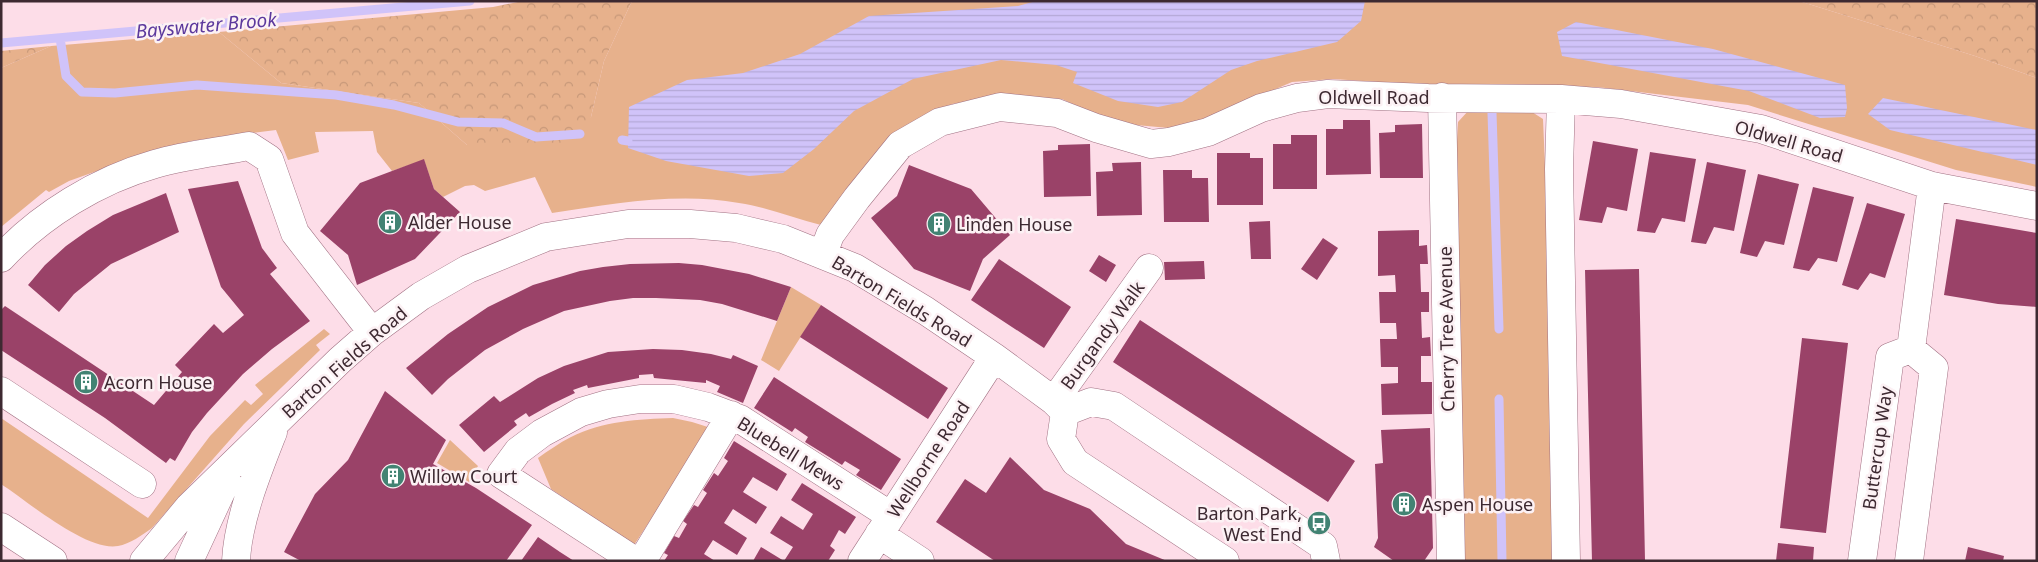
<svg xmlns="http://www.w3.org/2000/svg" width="2038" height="562" font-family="'Noto Sans',sans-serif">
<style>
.green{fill:#e7b18c}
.forest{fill:url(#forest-crowns)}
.water{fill:url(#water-rules)}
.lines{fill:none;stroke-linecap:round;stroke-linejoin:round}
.stream{stroke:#d0c3f9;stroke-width:9}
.building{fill:#9a4268}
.minor-casing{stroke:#a17183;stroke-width:29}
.highway-casing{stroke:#a17183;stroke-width:29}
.minor{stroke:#fff;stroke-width:28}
.highway{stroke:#fff;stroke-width:28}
.labels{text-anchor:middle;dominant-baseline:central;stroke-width:5;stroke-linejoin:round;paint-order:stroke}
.street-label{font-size:18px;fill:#3d2931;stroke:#fcf1f4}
.poi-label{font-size:18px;fill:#3d2931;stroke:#fcf1f4;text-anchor:start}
.water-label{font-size:19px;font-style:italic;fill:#5c399d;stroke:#fcf1f4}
</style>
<defs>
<pattern id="forest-crowns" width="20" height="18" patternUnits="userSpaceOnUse" patternTransform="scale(1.25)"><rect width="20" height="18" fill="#e7b18c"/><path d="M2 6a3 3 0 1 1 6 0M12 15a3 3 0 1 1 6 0" fill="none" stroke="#c79879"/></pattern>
<pattern id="water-rules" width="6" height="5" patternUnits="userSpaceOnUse" patternTransform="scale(1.25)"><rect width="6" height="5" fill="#d0c3f9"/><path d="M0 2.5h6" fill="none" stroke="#b4a8d6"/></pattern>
</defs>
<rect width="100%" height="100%" fill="#fddde8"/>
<path class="green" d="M 632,1 L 1799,1 L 1975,56 L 2037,78 L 2037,187 L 1956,170 L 1748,105 L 1597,87 L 1423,85 L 1333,79 L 1292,82 L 1206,119 L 1169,128 L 1125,124 L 1094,114 L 1062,99 L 1000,96 L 952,104 L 911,124 L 821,225 C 794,218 767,207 739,203 C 677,192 613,204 552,213 L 535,177 L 485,191 L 474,185 L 465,186 L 443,197 L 434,189 L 424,160 L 392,171 L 377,152 L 373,131 L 315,132 L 319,152 L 288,160 L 276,130 L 191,141 L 150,152 L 69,181 L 49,192 L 46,190 L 1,227 L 1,68 L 51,46 L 219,32 L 281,83 L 419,103 L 467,145 L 591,117 L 604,61 Z
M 1469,110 L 1532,112 L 1543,119 L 1549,258 L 1553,561 L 1463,561 L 1454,200 L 1458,122 Z
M 791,287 L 821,305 L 779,371 L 761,360 Z
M 324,329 L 330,334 L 316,345 L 320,350 L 244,424 L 152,528 C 142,535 130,544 118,546 C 87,552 27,501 1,484 L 1,418 L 148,518 L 210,436 L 245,400 L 251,405 L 263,394 L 255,385 Z
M 673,418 L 692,422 L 711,428 L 634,545 L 551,489 L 538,458 C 548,451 559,443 571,437 C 602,421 639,419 673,418 Z
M 450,440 L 478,466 L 469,482 L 437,463 Z"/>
<path class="forest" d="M 523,1 L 632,1 L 604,61 L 591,117 L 564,145 L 467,145 L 419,103 L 281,83 L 219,32 L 493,7 Z
M 1799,1 L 2037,1 L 2037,78 L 1975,56 Z
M 51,46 L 1,68 L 1,51 Z"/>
<path class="water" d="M 1036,1 L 1365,1 L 1361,21 L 1337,42 L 1257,61 L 1231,70 L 1182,102 L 1158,107 L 1118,101 L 1073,83 L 1077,72 L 1056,65 L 1001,60 L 913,79 L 854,111 L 814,149 L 783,173 L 749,176 L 666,161 L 628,148 L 629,107 L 687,80 L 743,73 L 800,54 L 869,16 L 1018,6 Z
M 1576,22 L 1713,49 L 1845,85 L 1847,108 L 1845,117 L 1820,118 L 1749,91 L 1562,56 L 1557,32 Z
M 1883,98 L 2037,130 L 2037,165 L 1890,130 L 1868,114 Z"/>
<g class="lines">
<path class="stream" d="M 60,38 L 66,76 L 82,92 L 115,93 L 197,85 L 336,95 L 394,105 L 458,122 L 503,123 L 536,137 L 580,134
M 1,43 L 470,1
M 1492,113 L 1499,329
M 622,140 L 628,141
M 1499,399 L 1502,561"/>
</g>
<path class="building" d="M 1343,120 L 1370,120 L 1371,174 L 1326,175 L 1326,129 L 1343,129 Z
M 1422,124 L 1423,178 L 1380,178 L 1379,133 L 1395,132 L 1395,125 Z
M 1291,135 L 1317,135 L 1317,189 L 1273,189 L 1273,144 L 1291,144 Z
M 1593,141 L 1638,149 L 1627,211 L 1607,207 L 1602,223 L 1579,220 Z
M 1090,144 L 1091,196 L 1044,197 L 1043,151 L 1058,150 L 1058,145 Z
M 1650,152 L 1696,159 L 1685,222 L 1662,218 L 1655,233 L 1637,231 Z
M 1217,153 L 1250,153 L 1250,158 L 1263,158 L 1263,205 L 1217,205 Z
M 424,159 L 434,189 L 460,212 L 415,259 L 357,285 L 348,255 L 320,231 L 360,183 Z
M 1141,162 L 1142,215 L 1097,216 L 1096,172 L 1113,171 L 1112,163 Z
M 1707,162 L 1746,170 L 1734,231 L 1714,227 L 1706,244 L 1691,242 Z
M 909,165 L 971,189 L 1010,235 L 983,259 L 970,291 L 914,269 L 871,218 L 897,196 Z
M 1163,170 L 1192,170 L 1192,178 L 1208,178 L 1209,222 L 1164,222 Z
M 1758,174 L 1799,184 L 1784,245 L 1765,241 L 1757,257 L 1740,253 Z
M 238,181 L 262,248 L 277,268 L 270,274 L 310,321 L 272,349 L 243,374 L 207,413 L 192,432 L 175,461 L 170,458 L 166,463 L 105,418 L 1,350 L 1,310 L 5,306 L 154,405 L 182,372 L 175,365 L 214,324 L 223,333 L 244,315 L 221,287 L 188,189 Z
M 1813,187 L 1854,197 L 1837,262 L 1818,258 L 1809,271 L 1793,268 Z
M 166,193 L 179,232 L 111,264 L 74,294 L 59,312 L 28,285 L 45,265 L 66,246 L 87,231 L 113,215 Z
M 1867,203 L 1905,214 L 1885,278 L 1870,273 L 1858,290 L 1842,285 Z
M 1956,219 L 2037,233 L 2037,307 L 1998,304 L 1944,295 Z
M 1270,221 L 1271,259 L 1251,259 L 1249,222 Z
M 1419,230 L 1419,246 L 1427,245 L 1428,264 L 1420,264 L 1421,292 L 1429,292 L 1429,312 L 1421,312 L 1422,338 L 1430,337 L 1431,356 L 1421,356 L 1421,382 L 1432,382 L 1432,414 L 1382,415 L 1381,384 L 1398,383 L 1398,367 L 1381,367 L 1380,339 L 1397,339 L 1396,323 L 1380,323 L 1379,292 L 1396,292 L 1395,275 L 1378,276 L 1378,231 Z
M 1323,238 L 1338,248 L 1317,280 L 1301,269 Z
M 1099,255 L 1116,265 L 1106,282 L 1089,271 Z
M 999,259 L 1071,307 L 1044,348 L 971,300 Z
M 1204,261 L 1205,279 L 1165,280 L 1164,262 Z
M 679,263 L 702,265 L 749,274 L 791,287 L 777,321 L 722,304 L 700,300 L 656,298 L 633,298 L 610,301 L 564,311 L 523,329 L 485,350 L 448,379 L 432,395 L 406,368 L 448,334 L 488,307 L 533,285 L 580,271 L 603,267 L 630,264 Z
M 1639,269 L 1645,560 L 1592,561 L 1585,270 Z
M 821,305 L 948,388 L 928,419 L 800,337 Z
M 1140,320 L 1355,461 L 1328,502 L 1113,362 Z
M 1802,338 L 1848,343 L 1826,533 L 1780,528 Z
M 653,349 L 682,350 L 711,354 L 731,359 L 733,355 L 758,366 L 743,403 L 717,392 L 720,386 L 706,380 L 706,383 L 654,378 L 653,374 L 639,375 L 639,378 L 588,388 L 587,385 L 573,390 L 575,393 L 552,404 L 529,417 L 526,413 L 514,421 L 517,425 L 484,452 L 459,425 L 494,396 L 500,402 L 538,378 L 564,366 L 608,352 Z
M 774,377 L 901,459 L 881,490 L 856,475 L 860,470 L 845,461 L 842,465 L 805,442 L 808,437 L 795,428 L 792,432 L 754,408 Z
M 385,391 L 446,440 L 433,464 L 476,488 L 532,525 L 506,561 L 301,561 L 284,552 L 315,494 L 348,460 Z
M 1430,428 L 1433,548 L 1424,561 L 1394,561 L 1374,547 L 1378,538 L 1375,464 L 1383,463 L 1381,430 Z
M 734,441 L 787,474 L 777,491 L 753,477 L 743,492 L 767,507 L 756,524 L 733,509 L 724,523 L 747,538 L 737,555 L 713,540 L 704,554 L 715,561 L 664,561 L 668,555 L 664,553 L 674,536 L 679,538 L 687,524 L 683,521 L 694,505 L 698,507 L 707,493 L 703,490 L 714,473 L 718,476 L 728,461 L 724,458 Z
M 1010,457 L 1044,490 L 1090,509 L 1126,544 L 1167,561 L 995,561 L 936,522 L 965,479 L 986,493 Z
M 802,483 L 856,517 L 845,534 L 839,530 L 830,546 L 835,550 L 828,561 L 784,561 L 793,547 L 770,533 L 781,516 L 803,530 L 813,514 L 791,500 Z
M 538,537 L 560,552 L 574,561 L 521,561 Z
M 1778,543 L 1814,547 L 1813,561 L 1776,561 Z
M 761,547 L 784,561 L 753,561 Z
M 1968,547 L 2004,556 L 2003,561 L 1965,561 Z"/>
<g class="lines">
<g class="minor-casing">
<path id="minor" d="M 1442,97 L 1451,561
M 1561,99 L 1559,169 L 1566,561
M 823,254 L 830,235 L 857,198 L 900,145 L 940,122 L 1000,107 L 1057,113 L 1096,128 L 1151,144 L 1169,142 L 1208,132 L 1261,108 L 1297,98 L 1328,94 L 1428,98 L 1561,99 L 1621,104 L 1761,129 L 1932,186 L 2037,206
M 1,258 C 41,215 98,180 155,164 C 186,155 218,152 249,146 L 269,159 L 295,233 L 372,332
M 1911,349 L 1932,186
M 1,391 L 142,484
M 1054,401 L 1149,268
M 1065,412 L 1091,402 L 1114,406 L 1323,546 L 1326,561
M 1065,412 L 1061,439 L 1075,462 L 1225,561
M 879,534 L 920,561
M 144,561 L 189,507 L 340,360 L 372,332 L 421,296 L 468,269 L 546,237 L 628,224 L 690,224 L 736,228 L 783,239 L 855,268 L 926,311 L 994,357 L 1054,401 L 1065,412
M 189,561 L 227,479
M 236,561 C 238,519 258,470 273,432
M 635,561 L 501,474 L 518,451 L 542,433 L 581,412 L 608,404 L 640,399 L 674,399 L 708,407 L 740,419 L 891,516
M 642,561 L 731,415
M 862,561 L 994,357
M 1862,561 L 1890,357 L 1911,349 L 1934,368 L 1909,561"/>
</g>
<g class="highway-casing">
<path id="highway" d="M 1,527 L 53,561"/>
</g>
<use href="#minor" class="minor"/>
<use href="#highway" class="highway"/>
</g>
<defs>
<g id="building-disc" transform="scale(1.25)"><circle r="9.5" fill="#428373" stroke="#fcf1f4"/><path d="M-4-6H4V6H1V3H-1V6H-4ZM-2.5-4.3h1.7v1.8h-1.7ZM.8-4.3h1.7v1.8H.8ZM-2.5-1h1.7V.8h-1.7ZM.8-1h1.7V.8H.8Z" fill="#fff"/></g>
<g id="bus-disc" transform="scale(1.25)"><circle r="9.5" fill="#428373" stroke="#fcf1f4"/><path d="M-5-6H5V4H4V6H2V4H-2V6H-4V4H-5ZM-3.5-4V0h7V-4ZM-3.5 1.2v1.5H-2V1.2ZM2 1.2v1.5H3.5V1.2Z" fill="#fff"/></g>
</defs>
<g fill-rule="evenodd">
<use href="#building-disc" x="390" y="222"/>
<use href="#building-disc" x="939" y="224"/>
<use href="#building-disc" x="86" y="382"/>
<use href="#building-disc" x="393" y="476"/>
<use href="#building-disc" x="1404" y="504"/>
<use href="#bus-disc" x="1319" y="523"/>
</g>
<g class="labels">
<g class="street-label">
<text x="1374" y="97">Oldwell Road</text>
<text transform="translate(1789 141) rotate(16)">Oldwell Road</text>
<text transform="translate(902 301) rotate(31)">Barton Fields Road</text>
<text transform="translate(1446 329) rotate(-91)">Cherry Tree Avenue</text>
<text transform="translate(1102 335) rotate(-54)">Burgandy Walk</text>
<text transform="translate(344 362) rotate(-41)">Barton Fields Road</text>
<text transform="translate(1877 448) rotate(-82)">Buttercup Way</text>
<text transform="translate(791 453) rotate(32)">Bluebell Mews</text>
<text transform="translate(928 459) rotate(-57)">Wellborne Road</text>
</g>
<g class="poi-label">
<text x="408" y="222">Alder House</text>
<text x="956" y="224">Linden House</text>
<text x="104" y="382">Acorn House</text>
<text x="410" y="476">Willow Court</text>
<text x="1422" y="504">Aspen House</text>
<text x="1302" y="513" text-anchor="end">Barton Park,<tspan x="1302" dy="21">West End</tspan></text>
</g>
<g class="water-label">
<text transform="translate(206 25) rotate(-5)">Bayswater Brook</text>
</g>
</g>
<rect width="2038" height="562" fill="none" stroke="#3d2931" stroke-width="5"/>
</svg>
